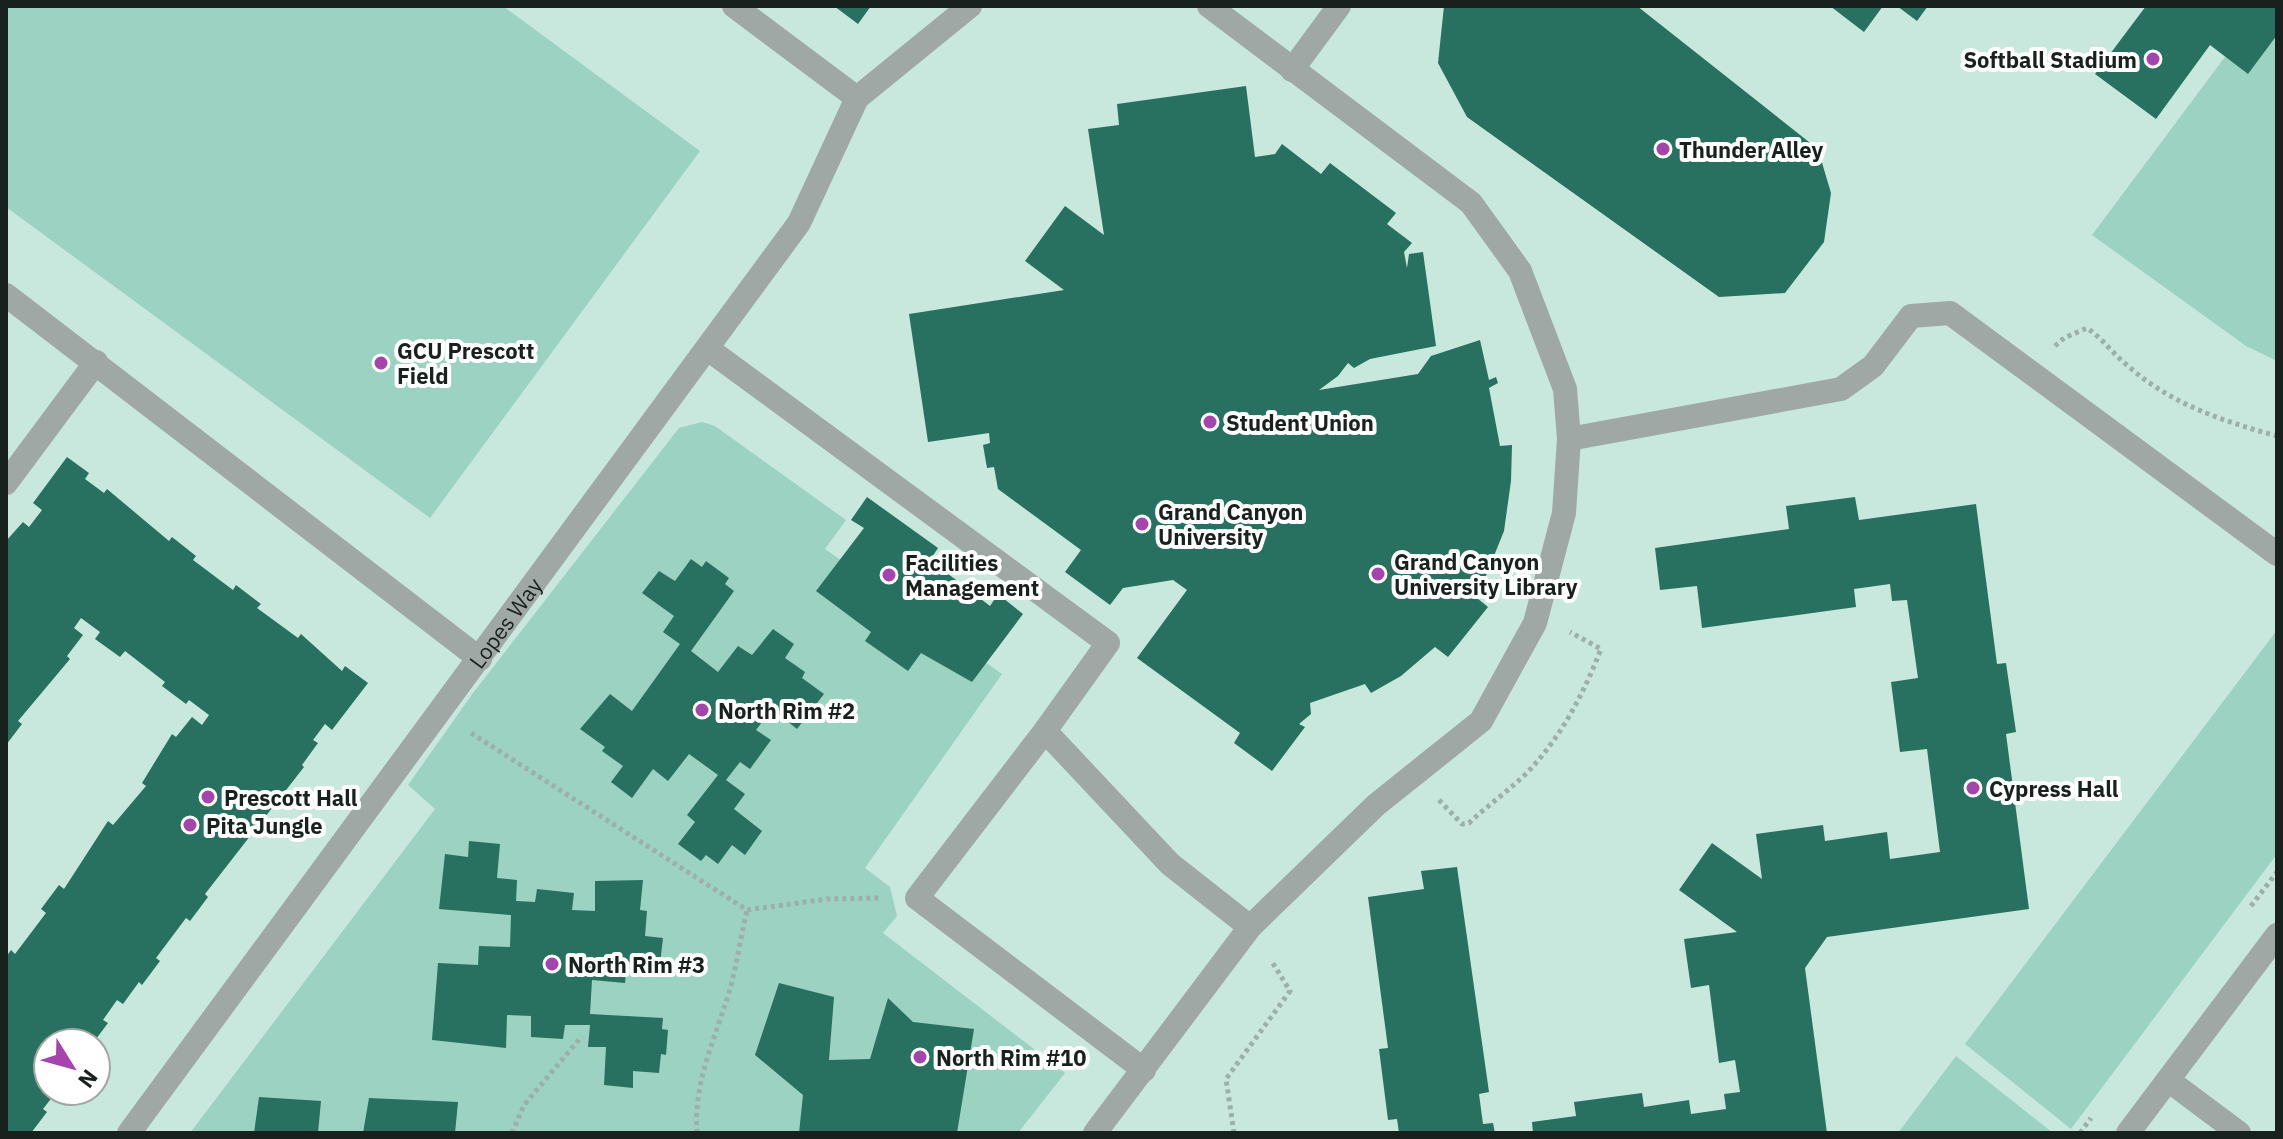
<svg xmlns="http://www.w3.org/2000/svg" width="2283" height="1139" font-family="'IBM Plex Sans',sans-serif">
<style>
.built{fill:#c8e8de;fill-rule:evenodd}
.green{fill:#9cd2c2}
.building{fill:#28705f}
.lines{fill:none;stroke-linecap:round;stroke-linejoin:round}
.path{stroke:#9cafa9;stroke-width:5;stroke-dasharray:4 4;stroke-linecap:butt}
.minor{stroke:#9fa8a5;stroke-width:24}
.poi-dot{fill:#a444ac;stroke:#fff;stroke-width:3}
.labels{text-anchor:middle;dominant-baseline:central;stroke-width:8;stroke-linejoin:round;paint-order:stroke}
.poi-label{font-size:22px;font-weight:bold;fill:#19211f;stroke:#fff;text-anchor:start}
.street-label{font-size:22px;fill:#19211f;stroke:#fff}
</style>
<rect width="100%" height="100%" fill="#dbf2eb"/>
<path class="built" d="M 6,6 L 2277,6 L 2277,1133 L 6,1133 ZM 48,1043 L 96,1043 L 96,1091 L 48,1091 Z"/>
<path class="green" d="M 6,6 L 503,6 L 700,151 L 430,518 L 6,207 Z
M 2263,6 L 2277,6 L 2277,361 L 2246,346 L 2092,235 Z
M 702,422 L 715,426 L 846,520 L 825,549 L 1002,674 L 865,868 L 890,887 L 897,916 L 883,933 L 1065,1073 L 1018,1133 L 190,1133 L 435,809 L 408,785 L 473,693 L 679,428 Z
M 2277,630 L 2277,854 L 2071,1129 L 1965,1044 Z
M 1956,1056 L 2053,1133 L 1898,1133 Z"/>
<path class="building" d="M 834,6 L 871,6 L 858,24 Z
M 1444,6 L 1637,6 L 1809,142 L 1820,156 L 1831,193 L 1824,242 L 1785,293 L 1719,297 L 1467,117 L 1438,63 Z
M 1830,6 L 1883,6 L 1864,32 Z
M 1897,6 L 1928,6 L 1917,21 Z
M 2146,6 L 2277,6 L 2277,35 L 2248,74 L 2210,45 L 2156,119 L 2095,74 Z
M 1246,86 L 1255,157 L 1275,154 L 1282,144 L 1321,174 L 1330,163 L 1396,213 L 1387,224 L 1412,243 L 1404,252 L 1407,268 L 1409,254 L 1423,252 L 1436,346 L 1370,359 L 1354,368 L 1348,363 L 1338,376 L 1319,390 L 1418,374 L 1431,356 L 1480,340 L 1489,380 L 1496,377 L 1498,383 L 1489,388 L 1500,446 L 1512,445 L 1511,481 L 1504,531 L 1477,598 L 1488,607 L 1448,657 L 1435,647 L 1401,676 L 1371,693 L 1365,684 L 1310,703 L 1311,714 L 1299,724 L 1305,727 L 1272,771 L 1234,743 L 1240,733 L 1137,658 L 1187,590 L 1173,580 L 1123,588 L 1110,605 L 1065,572 L 1081,550 L 998,489 L 994,467 L 987,468 L 983,445 L 990,443 L 989,433 L 928,442 L 909,314 L 1064,290 L 1025,261 L 1065,206 L 1104,235 L 1088,129 L 1119,125 L 1117,104 Z
M 67,457 L 89,473 L 85,479 L 104,493 L 107,489 L 169,541 L 172,537 L 196,556 L 193,560 L 233,590 L 236,585 L 261,604 L 257,608 L 298,638 L 301,634 L 342,671 L 345,666 L 368,683 L 332,730 L 325,724 L 313,740 L 318,743 L 302,765 L 304,767 L 205,894 L 208,897 L 190,921 L 186,918 L 156,958 L 160,961 L 142,985 L 139,982 L 123,1004 L 117,1000 L 103,1020 L 108,1023 L 93,1043 L 48,1043 L 48,1091 L 57,1091 L 43,1109 L 47,1112 L 31,1133 L 6,1133 L 6,957 L 11,950 L 15,954 L 46,913 L 41,909 L 59,885 L 64,889 L 108,821 L 113,825 L 146,786 L 142,783 L 172,734 L 176,737 L 192,717 L 202,725 L 209,715 L 189,700 L 186,704 L 162,686 L 165,682 L 125,651 L 120,657 L 95,639 L 100,632 L 81,618 L 74,628 L 83,635 L 67,656 L 70,659 L 18,721 L 22,724 L 6,745 L 6,541 L 23,522 L 29,527 L 42,510 L 33,503 Z
M 867,497 L 938,548 L 930,560 L 990,606 L 998,594 L 1023,614 L 972,682 L 921,653 L 908,671 L 865,641 L 871,632 L 816,591 L 864,528 L 851,520 Z
M 1855,497 L 1859,520 L 1976,504 L 1997,664 L 2006,663 L 2016,732 L 2006,734 L 2029,909 L 1827,937 L 1805,968 L 1827,1133 L 1533,1133 L 1532,1122 L 1576,1116 L 1574,1102 L 1642,1093 L 1644,1107 L 1689,1100 L 1691,1114 L 1726,1109 L 1724,1094 L 1740,1092 L 1735,1060 L 1719,1063 L 1709,985 L 1691,988 L 1684,939 L 1737,932 L 1679,890 L 1712,843 L 1762,879 L 1756,834 L 1823,825 L 1825,841 L 1887,832 L 1890,859 L 1940,852 L 1927,749 L 1900,752 L 1891,682 L 1918,678 L 1907,600 L 1892,601 L 1890,584 L 1854,589 L 1856,607 L 1702,628 L 1697,586 L 1660,590 L 1655,548 L 1789,529 L 1786,506 Z
M 691,559 L 702,567 L 706,561 L 729,578 L 725,584 L 734,591 L 691,651 L 718,672 L 738,646 L 752,655 L 773,629 L 794,644 L 785,658 L 805,672 L 802,678 L 824,694 L 797,729 L 772,709 L 756,730 L 771,740 L 750,769 L 740,762 L 726,780 L 745,794 L 734,809 L 762,831 L 745,855 L 732,845 L 718,864 L 706,855 L 701,861 L 678,844 L 695,822 L 687,815 L 718,775 L 689,754 L 668,781 L 653,769 L 632,798 L 611,782 L 623,766 L 602,751 L 605,747 L 580,729 L 610,694 L 632,711 L 680,644 L 663,632 L 674,616 L 642,593 L 659,571 L 675,581 Z
M 469,841 L 500,844 L 497,878 L 517,880 L 516,901 L 535,902 L 537,889 L 574,893 L 572,910 L 595,911 L 595,881 L 643,880 L 640,910 L 647,911 L 645,936 L 663,938 L 660,964 L 627,962 L 625,983 L 592,980 L 590,1014 L 663,1018 L 662,1029 L 668,1030 L 666,1055 L 661,1054 L 659,1073 L 633,1071 L 633,1088 L 604,1085 L 606,1047 L 588,1047 L 590,1025 L 565,1025 L 563,1039 L 531,1037 L 531,1016 L 507,1015 L 506,1048 L 432,1040 L 438,963 L 478,965 L 479,946 L 510,947 L 511,915 L 439,909 L 445,854 L 468,857 Z
M 1457,867 L 1489,1092 L 1479,1094 L 1483,1124 L 1493,1123 L 1495,1133 L 1399,1133 L 1397,1119 L 1388,1120 L 1379,1049 L 1388,1048 L 1368,897 L 1424,889 L 1421,871 Z
M 779,983 L 834,997 L 829,1060 L 870,1059 L 888,998 L 913,1022 L 974,1029 L 957,1133 L 799,1133 L 803,1095 L 755,1055 Z
M 259,1097 L 321,1101 L 318,1133 L 254,1133 Z
M 369,1098 L 458,1102 L 455,1133 L 363,1133 Z"/>
<g class="lines">
<path class="path" d="M 2055,346 L 2064,338 L 2087,328 C 2103,339 2113,354 2128,366 C 2171,404 2222,421 2277,436
M 471,733 L 747,910 L 827,899 L 880,898
M 1439,800 L 1462,824 L 1469,823 C 1490,803 1516,786 1535,764 C 1565,730 1585,690 1601,649 L 1570,632
M 2251,906 L 2277,872
M 512,1133 L 524,1105 L 582,1036
M 697,1133 C 693,1082 716,1037 730,989 C 737,963 741,936 747,910
M 1234,1133 L 1226,1079 L 1290,991 L 1271,960
M 2080,1133 L 2091,1118"/>
<g class="minor">
<path d="M 734,6 L 857,98"/>
<path d="M 1292,70 L 1339,6"/>
<path d="M 6,295 L 480,659"/>
<path d="M 708,349 L 1108,643 L 1045,731"/>
<path d="M 1569,439 L 1841,389 L 1873,366 L 1911,316 L 1950,313 L 2277,554"/>
<path d="M 6,483 L 96,362"/>
<path d="M 1144,1070 L 917,898 L 1045,731 L 1170,864 L 1250,927"/>
<path d="M 2168,1080 L 2239,1133"/>
<path id="s1" d="M 129,1133 L 799,223 L 857,98 L 970,6"/>
<path d="M 1095,1133 L 1250,927 L 1376,805 L 1481,721 L 1535,623 L 1564,513 L 1569,439 L 1565,389 L 1520,271 L 1471,203 L 1209,6"/>
<path d="M 2128,1133 L 2277,935"/>
</g>
</g>
<g class="poi-dot">
<circle cx="2153" cy="59" r="8"/>
<circle cx="1663" cy="149" r="8"/>
<circle cx="381" cy="363" r="8"/>
<circle cx="1210" cy="422" r="8"/>
<circle cx="1142" cy="524" r="8"/>
<circle cx="1378" cy="574" r="8"/>
<circle cx="889" cy="575" r="8"/>
<circle cx="702" cy="710" r="8"/>
<circle cx="1973" cy="788" r="8"/>
<circle cx="208" cy="797" r="8"/>
<circle cx="190" cy="825" r="8"/>
<circle cx="552" cy="964" r="8"/>
<circle cx="920" cy="1057" r="8"/>
</g>
<g class="labels">
<g class="poi-label">
<text x="2137" y="59" text-anchor="end">Softball Stadium</text>
<text x="1679" y="149">Thunder Alley</text>
<text x="397" y="350">GCU Prescott<tspan x="397" dy="25">Field</tspan></text>
<text x="1226" y="422">Student Union</text>
<text x="1158" y="511">Grand Canyon<tspan x="1158" dy="25">University</tspan></text>
<text x="1394" y="561">Grand Canyon<tspan x="1394" dy="25">University Library</tspan></text>
<text x="905" y="562">Facilities<tspan x="905" dy="25">Management</tspan></text>
<text x="718" y="710">North Rim #2</text>
<text x="1989" y="788">Cypress Hall</text>
<text x="224" y="797">Prescott Hall</text>
<text x="206" y="825">Pita Jungle</text>
<text x="568" y="964">North Rim #3</text>
<text x="936" y="1057">North Rim #10</text>
</g>
<g class="street-label">
<text stroke="none"><textPath href="#s1" startOffset="634">Lopes Way</textPath></text>
</g>
</g>
<rect width="2283" height="1139" fill="none" stroke="#19211f" stroke-width="16"/>
<g transform="translate(72 1067) rotate(127)"><circle r="38" fill="#ffffff" stroke="#a3a6a5" stroke-width="2"/>
<path d="M0-6L14 30L0 20L-14 30Z" fill="#a444ac"/>
<text y="-12" font-size="22" font-weight="bold" text-anchor="middle" fill="#19211f">N</text>
</g>
</svg>
